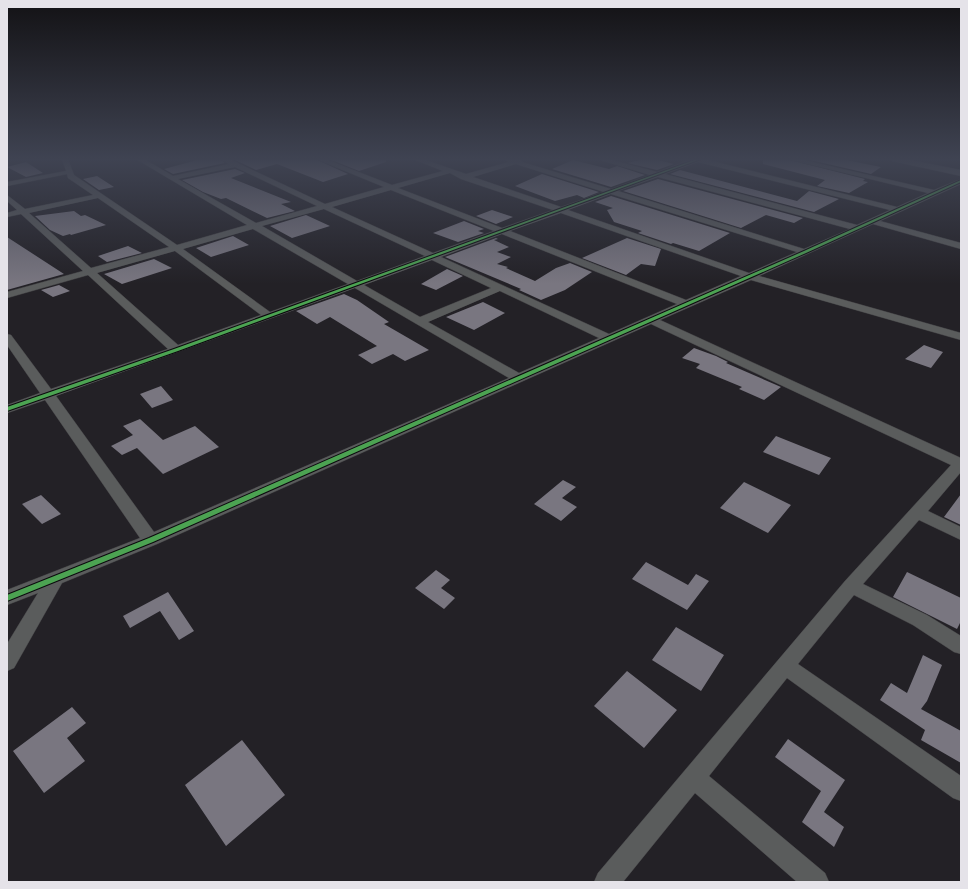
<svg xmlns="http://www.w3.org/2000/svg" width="968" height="889" font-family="'Titillium Web',sans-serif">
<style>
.building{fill:#797680}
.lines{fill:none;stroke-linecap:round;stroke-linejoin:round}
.minor-casing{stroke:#3e3d40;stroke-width:1}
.tertiary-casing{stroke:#3e3d40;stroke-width:1}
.minor{fill:#5a5c5c;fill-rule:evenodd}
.tertiary{fill:#5a5c5c;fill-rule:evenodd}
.cycleway-casing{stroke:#0b0a0d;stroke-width:2}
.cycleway{fill:#4ca352;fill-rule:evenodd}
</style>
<rect width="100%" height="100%" fill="#232126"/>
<path class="building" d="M 201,159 L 219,159 L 225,163 L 173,174 L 164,169 Z
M 233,159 L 315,159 L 348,174 L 323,182 L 277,164 L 256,170 Z
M 329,159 L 385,159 L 386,162 L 359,171 Z
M 645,159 L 653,159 L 674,164 L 657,170 L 627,163 Z
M 763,159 L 786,159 L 865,179 L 863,181 L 868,182 L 849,193 L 817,186 L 825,180 L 763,164 Z
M 806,159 L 841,159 L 881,167 L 871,174 Z
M 573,160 L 609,169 L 617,166 L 645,175 L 611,187 L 552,169 Z
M 26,162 L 43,173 L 26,177 L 7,167 Z
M 235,169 L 245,173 L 231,178 L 291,202 L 281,204 L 295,211 L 267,218 L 226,198 L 221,199 L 203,192 L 182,180 Z
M 680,170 L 797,201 L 809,191 L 839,199 L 814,212 L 670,174 Z
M 542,174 L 599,192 L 584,198 L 577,195 L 555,201 L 515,186 Z
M 97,176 L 114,187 L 99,190 L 83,179 Z
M 658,179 L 803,218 L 794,223 L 766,215 L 741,228 L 623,191 Z
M 611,196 L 730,233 L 699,251 L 673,243 L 671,244 L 638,233 L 642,231 L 614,222 L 607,210 L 613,208 L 595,202 Z
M 492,210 L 513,217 L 496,224 L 476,216 Z
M 74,211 L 81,216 L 85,215 L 106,225 L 71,235 L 70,234 L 63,236 L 50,230 L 35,216 Z
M 306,215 L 330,226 L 292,238 L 270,226 Z
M 464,221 L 484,229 L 478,231 L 484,233 L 458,242 L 433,233 Z
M 233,236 L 249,245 L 211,257 L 196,248 Z
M 7,237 L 64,274 L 7,290 Z
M 496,238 L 498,239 L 494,240 L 509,247 L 497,252 L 511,257 L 497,264 L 508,267 L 506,268 L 535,281 L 556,268 L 570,263 L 592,272 L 565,290 L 541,300 L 519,290 L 521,289 L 445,257 Z
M 627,238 L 661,249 L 655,266 L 641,264 L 626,275 L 582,258 Z
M 128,246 L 142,253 L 107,262 L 98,256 Z
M 154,259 L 172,268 L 122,284 L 104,274 Z
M 447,269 L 463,276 L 436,290 L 421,284 Z
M 59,285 L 70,291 L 53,297 L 41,290 Z
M 344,294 L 357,300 L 389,322 L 384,324 L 429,350 L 405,361 L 393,354 L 372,364 L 358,355 L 377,346 L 330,317 L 317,324 L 296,311 Z
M 483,302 L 505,313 L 474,330 L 446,317 Z
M 924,345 L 943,352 L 931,368 L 905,359 Z
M 694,348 L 716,356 L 728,362 L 726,363 L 781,387 L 764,400 L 739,389 L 742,387 L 696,368 L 700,364 L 682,358 Z
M 161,386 L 173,400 L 152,408 L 140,394 Z
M 140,419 L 163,440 L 195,426 L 219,447 L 163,474 L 137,448 L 122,455 L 111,446 L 133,435 L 123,426 Z
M 776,436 L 831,458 L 819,475 L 763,452 Z
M 563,480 L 576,487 L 562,498 L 577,507 L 561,521 L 534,504 Z
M 744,482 L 791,505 L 768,533 L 720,508 Z
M 961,494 L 961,525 L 944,517 Z
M 41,495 L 61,514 L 42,524 L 22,504 Z
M 646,562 L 688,585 L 696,574 L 709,581 L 687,610 L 632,579 Z
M 436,570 L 450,580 L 441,588 L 455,598 L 444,609 L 415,588 Z
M 907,572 L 961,598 L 961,621 L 957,629 L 893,597 Z
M 168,592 L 194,631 L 179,640 L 160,611 L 130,628 L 123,616 Z
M 676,627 L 724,655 L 701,691 L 652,660 Z
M 923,655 L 942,665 L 927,701 L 921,709 L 961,731 L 961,763 L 921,740 L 925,730 L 880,700 L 891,683 L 907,693 Z
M 627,671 L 677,710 L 644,748 L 594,706 Z
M 72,707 L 86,723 L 67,738 L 85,761 L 44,793 L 13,751 Z
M 788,739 L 845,780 L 824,812 L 844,827 L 834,847 L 802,822 L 821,791 L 775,757 Z
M 242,740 L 285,795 L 226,846 L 185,785 Z"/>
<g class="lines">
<g class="minor-casing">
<path id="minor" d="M 62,159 L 68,159 L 74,175 L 177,245 L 247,225 L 136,159 L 144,159 L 173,176 L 229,164 L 220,159 L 229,159 L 325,204 L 384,187 L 316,159 L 325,159 L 392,185 L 443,171 L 413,159 L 423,159 L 466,174 L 509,162 L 504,159 L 520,159 L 522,162 L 611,189 L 650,175 L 597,159 L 608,159 L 657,172 L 692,159 L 704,159 L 897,207 L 928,193 L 787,159 L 799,159 L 934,190 L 961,179 L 961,184 L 880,221 L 961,243 L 961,249 L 873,224 L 759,276 L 961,333 L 961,340 L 751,280 L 660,320 L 961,458 L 961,472 L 928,511 L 961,527 L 961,540 L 919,520 L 863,584 L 927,615 L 961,636 L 961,654 L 954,652 L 913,625 L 854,595 L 798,664 L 961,776 L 961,801 L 953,798 L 787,678 L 709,776 L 825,873 L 829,882 L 797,882 L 695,793 L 623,882 L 594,882 L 598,873 L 845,581 L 951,465 L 651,324 L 157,544 L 62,583 L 14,668 L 7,671 L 7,644 L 38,593 L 7,605 L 7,590 L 140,538 L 45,400 L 7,413 L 7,405 L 40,393 L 7,345 L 7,334 L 11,335 L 51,389 L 168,349 L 88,275 L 7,298 L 7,292 L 83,271 L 21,214 L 7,217 L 7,213 L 17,210 L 7,201 L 7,195 L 25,209 L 93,195 L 68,178 L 67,174 L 7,186 L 7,182 L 66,171 ZM 698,162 L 890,210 L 857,225 L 665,174 ZM 516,164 L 604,192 L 561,207 L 473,177 ZM 235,167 L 317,206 L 256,223 L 178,179 ZM 450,173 L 461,179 L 553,210 L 502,228 L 398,188 ZM 658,177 L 850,229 L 804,249 L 618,191 ZM 391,190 L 494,231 L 433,253 L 332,207 ZM 611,194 L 797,252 L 749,273 L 568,210 ZM 98,198 L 169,247 L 91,268 L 29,213 ZM 324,209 L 425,256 L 357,281 L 262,226 ZM 561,213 L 741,276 L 686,300 L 510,231 ZM 253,229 L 348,284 L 270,312 L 183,249 ZM 502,234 L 677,304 L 609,334 L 441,257 ZM 175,251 L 261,315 L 178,345 L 97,273 ZM 432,260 L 491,288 L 420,317 L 364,285 ZM 355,288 L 509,378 L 154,532 L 56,396 ZM 500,291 L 599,338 L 519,373 L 428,322 Z"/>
</g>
<g class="tertiary-casing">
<path id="tertiary" d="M 888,159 L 905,159 L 961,170 L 961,176 L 892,161 Z"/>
</g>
<use href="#minor" class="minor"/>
<use href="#tertiary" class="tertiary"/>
<g class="cycleway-casing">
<path id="cycleway" d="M 697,159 L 701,159 L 178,351 L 7,411 L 7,407 L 174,349 Z
M 961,180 L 961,182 L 806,253 L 153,542 L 7,601 L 7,595 L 149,538 L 804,251 Z"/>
</g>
<use href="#cycleway" class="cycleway"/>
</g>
<linearGradient id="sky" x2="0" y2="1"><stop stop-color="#131215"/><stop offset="0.56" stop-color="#3f4352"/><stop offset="1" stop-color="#3f4352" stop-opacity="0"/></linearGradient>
<rect width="968" height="284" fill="url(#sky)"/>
<rect width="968" height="889" fill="none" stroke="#e5e3e9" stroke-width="16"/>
</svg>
